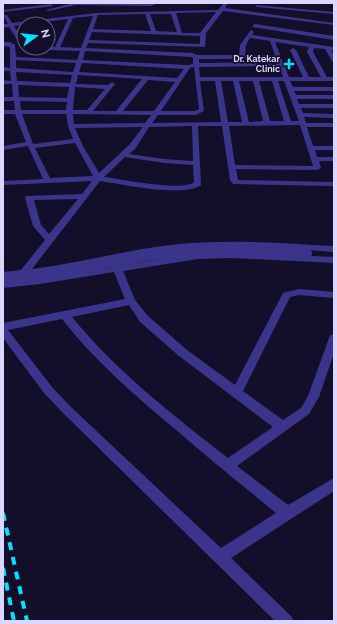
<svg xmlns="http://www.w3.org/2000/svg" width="337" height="624" font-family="Raleway,sans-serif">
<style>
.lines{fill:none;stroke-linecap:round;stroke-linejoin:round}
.minor{fill:#3a358b;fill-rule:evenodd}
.rail{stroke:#02e2ff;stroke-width:4;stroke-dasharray:8 7;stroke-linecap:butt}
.minor-bridge{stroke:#3a358b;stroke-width:8}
.poi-dot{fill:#02e2ff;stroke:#130e29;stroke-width:1.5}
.labels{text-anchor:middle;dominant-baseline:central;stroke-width:3.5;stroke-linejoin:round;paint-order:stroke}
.far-poi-label{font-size:9px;font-weight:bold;fill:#dbd6ff;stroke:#130e29;text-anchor:end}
</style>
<rect width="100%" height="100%" fill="#130e29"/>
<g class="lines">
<path class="minor" d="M 73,3 L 150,4 L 158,3 L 151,6 L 76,5 L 48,11 L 46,10 Z
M 224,3 L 228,3 L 225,8 L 334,23 L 334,25 L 223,11 L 206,33 L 205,47 L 88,43 L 86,48 L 193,53 L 197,55 L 239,55 L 240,45 L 251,30 L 254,32 L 252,35 L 334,47 L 334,51 L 331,50 L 334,55 L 334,62 L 332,61 L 325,49 L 314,48 L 313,52 L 327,77 L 334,77 L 334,81 L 290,81 L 293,87 L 334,87 L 334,91 L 294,91 L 296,95 L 334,95 L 334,99 L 297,99 L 299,104 L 334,104 L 334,108 L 301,108 L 303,113 L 334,114 L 334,118 L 304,117 L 306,123 L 334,123 L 334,127 L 307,127 L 313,146 L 334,146 L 334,150 L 315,150 L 317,157 L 334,157 L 334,161 L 319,161 L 321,168 L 317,170 L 236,169 L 238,180 L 334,182 L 334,186 L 233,184 L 230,180 L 222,126 L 198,126 L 201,185 C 183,198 122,184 100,181 L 32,269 C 81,263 129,249 179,244 C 231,239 282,243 334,246 L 334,252 C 288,249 243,245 197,248 C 170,250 143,255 116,260 L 118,261 L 121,265 L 198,253 L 231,252 L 334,257 L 334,263 L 231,258 L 198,259 L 123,271 L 135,300 L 148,316 L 187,350 L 235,385 L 283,293 L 299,289 L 334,292 L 334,298 L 299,295 L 290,297 L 243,391 L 283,420 L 301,408 L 308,396 L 329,338 L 330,335 L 334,334 L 334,353 L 319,397 L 309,414 L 237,466 L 288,505 L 334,478 L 334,491 L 231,558 L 291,616 L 294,621 L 275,621 L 63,413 L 44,393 L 3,338 L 3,323 L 125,299 L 114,272 L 40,284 L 3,288 L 3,282 L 19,280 L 19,277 L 3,278 L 3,272 L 21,270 L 45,240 L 33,226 L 25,198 L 26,196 L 82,194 L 92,181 L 3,185 L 3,181 L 43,179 L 28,146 L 3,150 L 3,146 L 26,142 L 15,114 L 3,114 L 3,110 L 15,110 L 14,101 L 3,101 L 3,97 L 13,97 L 12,84 L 3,84 L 3,80 L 11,81 L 10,71 L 3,71 L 3,67 L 10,68 L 10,47 L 3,46 L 3,42 L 10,42 L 15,45 L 16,57 L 77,60 L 80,51 L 48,50 L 45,48 L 48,48 L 48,46 L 55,47 L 68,19 L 14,26 L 24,42 L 24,48 L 22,47 L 9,27 L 3,28 L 3,24 L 8,24 L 3,15 L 7,15 L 12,23 L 96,13 L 218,10 ZM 216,12 L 200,33 L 182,33 L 176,13 ZM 145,14 L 151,31 L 93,29 L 98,15 ZM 150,14 L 171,14 L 177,32 L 156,31 ZM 93,16 L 81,48 L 60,47 L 73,18 ZM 92,32 L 200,36 L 200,44 L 89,40 ZM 250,38 L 270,41 L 275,55 L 245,55 L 246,45 ZM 275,42 L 309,47 L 307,52 L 321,77 L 309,77 L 296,50 L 293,48 L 290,50 L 303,77 L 289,77 ZM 85,51 L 192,57 L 193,58 L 193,64 L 188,65 L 83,60 ZM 199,59 L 276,59 L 278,62 L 199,63 ZM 16,60 L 76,63 L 73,72 L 16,68 ZM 82,63 L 184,69 L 177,78 L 79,72 ZM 279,66 L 283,77 L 200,77 L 199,67 ZM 194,67 L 199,109 L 195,111 L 161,111 L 190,68 ZM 16,72 L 72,75 L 70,83 L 17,81 ZM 78,75 L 142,79 L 116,111 L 93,111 L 115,84 L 112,82 L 108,85 L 76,84 ZM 148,80 L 175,82 L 154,111 L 123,111 ZM 200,81 L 215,81 L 221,122 L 152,123 L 158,115 L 196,115 L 204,111 ZM 221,81 L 233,81 L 242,122 L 228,122 ZM 239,81 L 253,81 L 263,121 L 249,122 ZM 259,81 L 272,81 L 284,121 L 270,121 ZM 278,81 L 284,81 L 299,121 L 291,121 ZM 18,85 L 69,87 L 67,98 L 19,97 ZM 75,87 L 105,89 L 87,110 L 73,110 ZM 20,101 L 67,102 L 66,110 L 21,110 ZM 22,114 L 66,114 L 68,126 L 73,139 L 33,144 ZM 73,114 L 151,115 L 145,123 L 74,124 ZM 300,125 L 313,166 L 235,165 L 229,126 ZM 192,126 L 193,161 L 164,159 L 129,154 L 135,149 L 149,127 ZM 143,127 L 129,145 L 99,173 L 83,146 L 75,128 ZM 75,143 L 93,176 L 50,178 L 35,148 ZM 125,157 L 164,163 L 193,165 L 194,182 C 182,192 121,179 104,177 ZM 78,199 L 49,234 L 41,225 L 34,200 ZM 112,261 L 110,263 L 112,267 L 28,279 L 28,276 ZM 129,305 L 140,322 L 179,356 L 273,427 L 228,458 C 173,415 116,371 72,317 ZM 62,319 C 95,361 134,395 175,429 C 208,458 242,485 276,513 L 221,548 L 71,407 L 52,387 L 8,330 Z
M 51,4 L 53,6 L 3,12 L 3,10 Z
M 255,5 L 334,12 L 334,14 L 257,7 Z
M 255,24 L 334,36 L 334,40 L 253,27 L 253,25 Z"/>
<path class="rail" d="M 3,513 L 27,621
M 3,568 L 14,621"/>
<path class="minor-bridge" d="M 3,281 C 61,274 119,259 177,253 C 221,248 264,251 308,253"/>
</g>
<path class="poi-dot" d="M287 58h4v4h4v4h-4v4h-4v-4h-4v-4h4z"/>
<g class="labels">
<g class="far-poi-label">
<text x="280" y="59">Dr. Katekar<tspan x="280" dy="10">Clinic</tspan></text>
</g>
</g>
<rect width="337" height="624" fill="none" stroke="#dbd6ff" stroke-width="8"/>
<g transform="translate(36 36) rotate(75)"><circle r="19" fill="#130e29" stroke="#635e7f"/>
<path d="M0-3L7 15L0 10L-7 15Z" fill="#02e2ff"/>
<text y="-6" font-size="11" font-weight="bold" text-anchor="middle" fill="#dbd6ff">N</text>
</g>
</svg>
